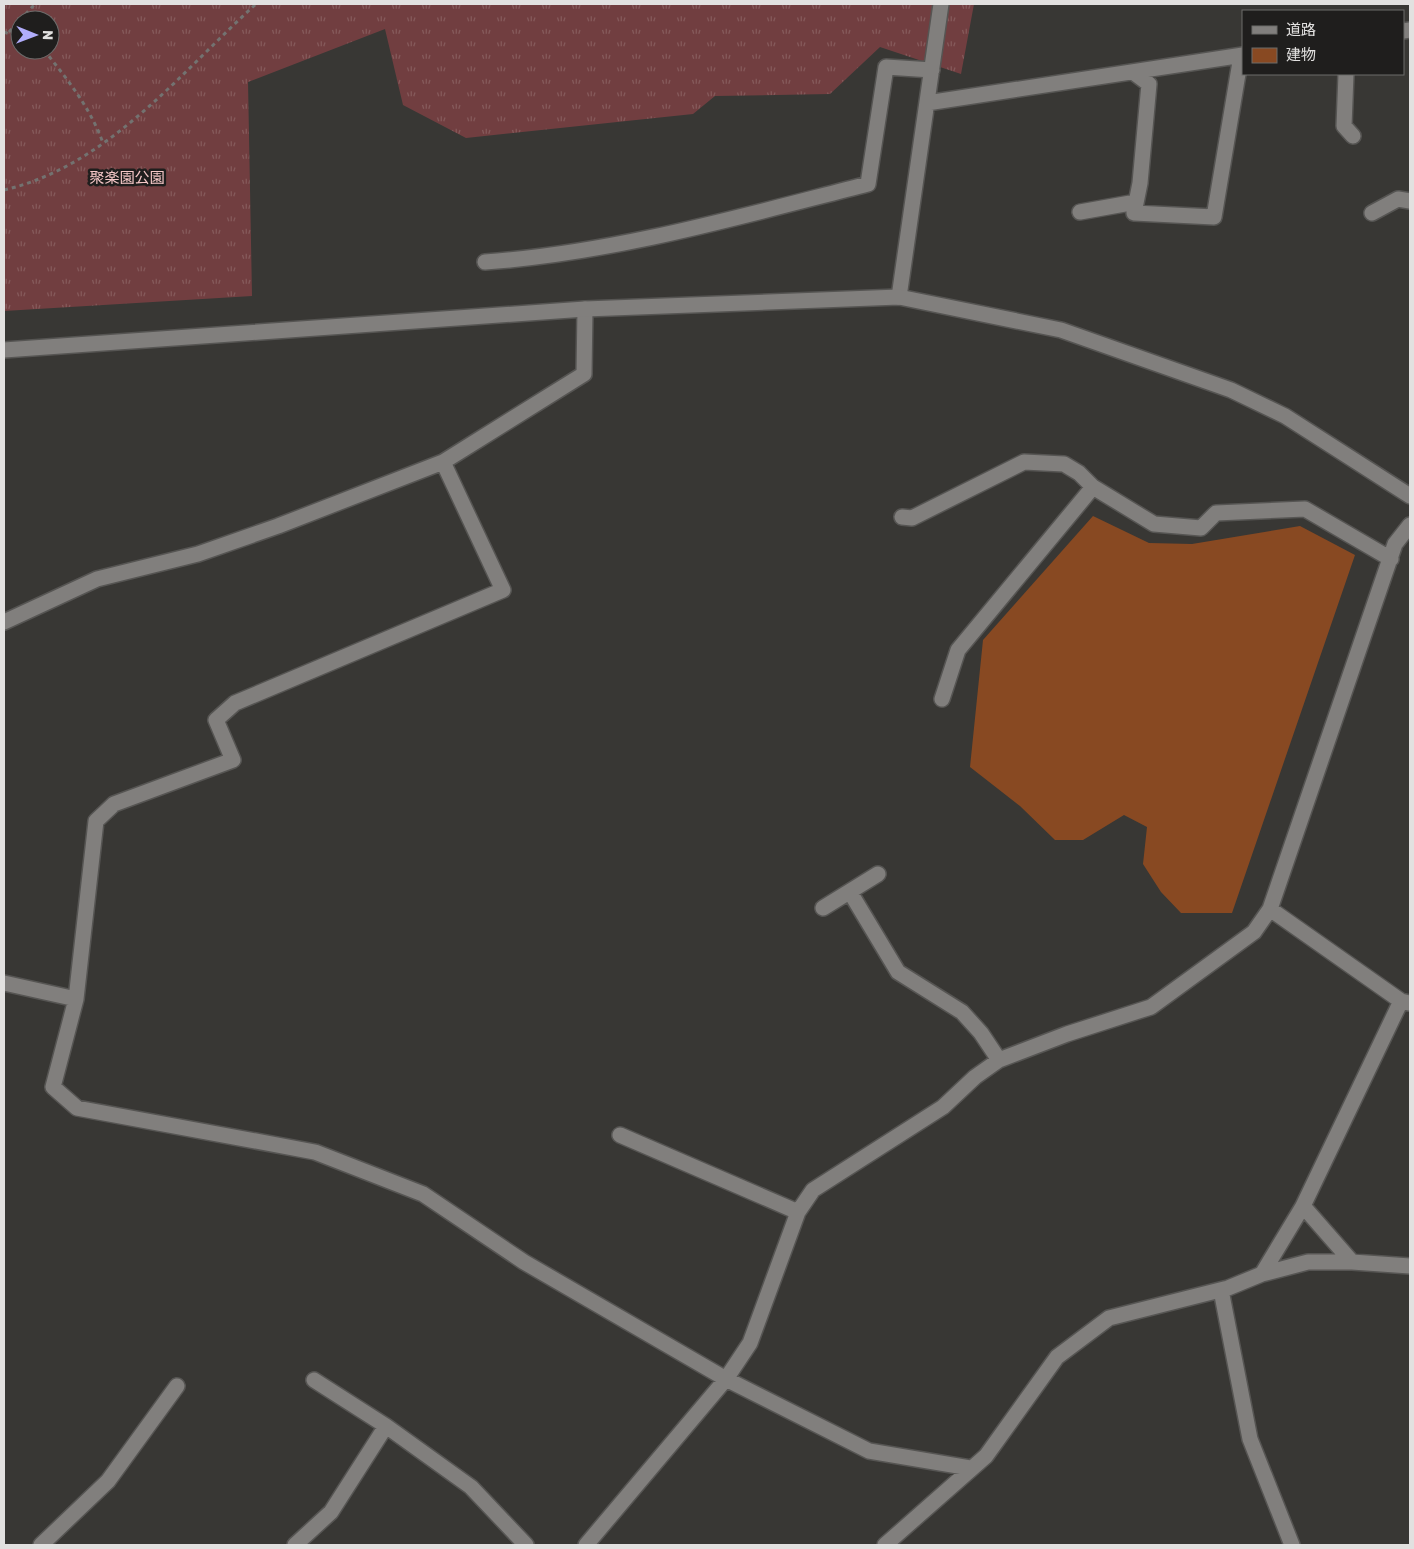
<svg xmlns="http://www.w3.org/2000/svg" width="1414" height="1549" font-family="Rubik,'Noto Sans JP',sans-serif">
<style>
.grass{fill:url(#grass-tufts);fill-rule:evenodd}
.building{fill:#884922}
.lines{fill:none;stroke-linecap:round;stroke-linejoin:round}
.street-casing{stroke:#565553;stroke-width:18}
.secondary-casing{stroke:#565553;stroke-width:18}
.path{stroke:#737270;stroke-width:3;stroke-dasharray:4 4;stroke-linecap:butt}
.street{stroke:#817f7d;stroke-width:15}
.secondary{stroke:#817f7d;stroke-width:15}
.labels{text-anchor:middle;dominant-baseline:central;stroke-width:5;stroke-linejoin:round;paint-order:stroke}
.park-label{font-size:15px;fill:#f6c8c8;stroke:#1f1e1d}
</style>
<defs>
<pattern id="grass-tufts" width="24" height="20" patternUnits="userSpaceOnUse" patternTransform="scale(1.25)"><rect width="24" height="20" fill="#713e40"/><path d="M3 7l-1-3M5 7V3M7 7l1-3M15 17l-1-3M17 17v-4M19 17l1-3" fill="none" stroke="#855a5b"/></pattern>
</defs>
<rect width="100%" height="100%" fill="#383734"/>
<path class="grass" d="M 4,4 L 974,4 L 961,74 L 880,47 L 830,94 L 715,96 L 693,114 L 466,138 L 403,105 L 385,29 L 248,82 L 252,296 L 4,311 ZM 20,20 L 50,20 L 50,50 L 20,50 Z"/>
<path class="building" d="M 1093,516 L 1149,543 L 1192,544 L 1300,526 L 1355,555 L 1232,913 L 1181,913 L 1161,892 L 1143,864 L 1147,827 L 1124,815 L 1083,840 L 1055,840 L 1020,806 L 970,767 L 983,640 Z"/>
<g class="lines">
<g class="street-casing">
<path id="street" d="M 1403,31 L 1410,30
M 1133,72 L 1149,84 L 1140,183 L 1134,213 L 1214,217 L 1241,56
M 1346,74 L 1344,126 L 1353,136
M 927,103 L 1243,55
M 1080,212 L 1136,202
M 1372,213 L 1398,199 L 1410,201
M 485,262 C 614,253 742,216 868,184 L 886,67 L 932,70
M 899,297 L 941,4
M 443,462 L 503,590 L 235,703 L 216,720 L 233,760 L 114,804 L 96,821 L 76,999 L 53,1087 L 77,1108 L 315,1152 L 423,1194 L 524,1262 L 726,1379 L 869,1451 L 970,1468
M 902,517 L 912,518 L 1024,462 L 1064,464 L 1079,473 L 1093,487
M 4,622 L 97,579 L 198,554 L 278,526 L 443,462 L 584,374 L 585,309
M 942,699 L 958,650 L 1093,487 L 1154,524 L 1201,528 L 1216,513 L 1305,509 L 1391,559
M 850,892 L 898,972 L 962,1012 L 981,1033 L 999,1060
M 823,908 L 878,874
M 1270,909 L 1401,1001 L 1409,1003
M 4,983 L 76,999
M 620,1135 L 798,1212
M 1303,1206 L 1352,1262 L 1410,1266
M 1262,1274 L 1308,1262 L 1352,1262
M 1221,1290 L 1250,1439 L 1292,1545
M 314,1380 L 386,1426 L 471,1487 L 526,1545
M 41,1545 L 108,1481 L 177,1386
M 295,1545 L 331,1512 L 386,1426
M 586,1545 L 726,1379 L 750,1343 L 798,1212 L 813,1190 L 943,1107 L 975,1077 L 999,1060 L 1067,1034 L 1151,1007 L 1254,932 L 1270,909 L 1395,544 L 1410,525
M 885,1545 L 986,1456 L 1057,1357 L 1109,1318 L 1228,1288 L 1262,1274 L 1303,1206 L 1401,1001"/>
</g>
<g class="secondary-casing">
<path id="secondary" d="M 4,350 L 585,309 L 899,297 L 1061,330 L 1231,390 L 1285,416 L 1410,496"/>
</g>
<path class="path" d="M 20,20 L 35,4
M 4,32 L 20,38
M 9,32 L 20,20
M 44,50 C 67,79 90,107 103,143
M 4,190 C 108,166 180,73 256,4"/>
<use href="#street" class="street"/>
<use href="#secondary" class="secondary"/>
</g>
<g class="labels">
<g class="park-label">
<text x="127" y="178">聚楽園公園</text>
</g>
</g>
<rect width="1414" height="1549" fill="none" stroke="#e2e1e0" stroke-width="10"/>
<rect x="1242" y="10" width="162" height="65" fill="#1f1e1d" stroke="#6d6c6b"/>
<rect x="1252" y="26" width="25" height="8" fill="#817f7d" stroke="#6d6c6b"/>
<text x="1286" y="35" font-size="15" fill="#e2e1e0">道路</text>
<rect x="1252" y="48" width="25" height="15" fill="#884922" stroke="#6d6c6b"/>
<text x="1286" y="60" font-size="15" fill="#e2e1e0">建物</text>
<g transform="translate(35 35) rotate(91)"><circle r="24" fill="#1f1e1d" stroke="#6d6c6b"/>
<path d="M0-4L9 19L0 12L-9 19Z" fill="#b1adfa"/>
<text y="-8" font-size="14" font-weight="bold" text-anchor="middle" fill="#e2e1e0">N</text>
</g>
</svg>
